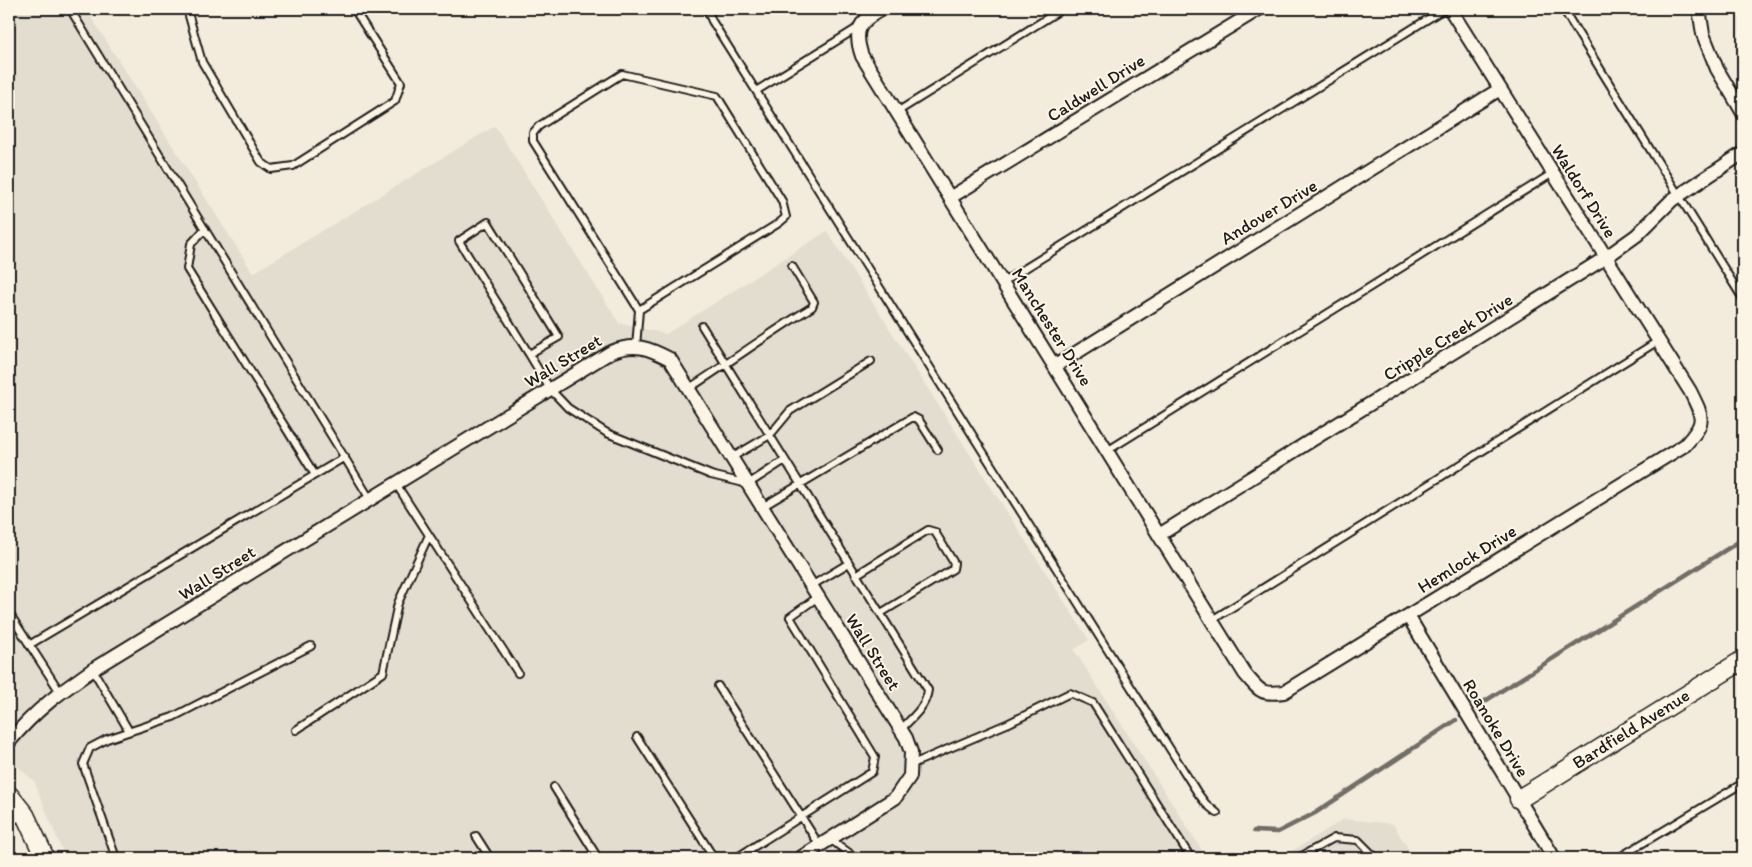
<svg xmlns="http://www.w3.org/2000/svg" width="1752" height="867" font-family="Itim,sans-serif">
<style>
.built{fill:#e3ddcf}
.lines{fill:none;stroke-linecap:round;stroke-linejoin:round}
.stream{stroke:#716e68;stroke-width:4.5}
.lane-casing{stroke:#1c1c1c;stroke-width:10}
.street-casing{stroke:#1c1c1c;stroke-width:16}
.secondary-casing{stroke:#1c1c1c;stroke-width:21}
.lane{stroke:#fcf5e5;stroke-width:6}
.street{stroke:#fcf5e5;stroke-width:12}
.secondary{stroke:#fcf5e5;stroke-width:18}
.labels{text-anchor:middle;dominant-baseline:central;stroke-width:4;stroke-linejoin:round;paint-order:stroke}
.street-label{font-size:18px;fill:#1c1c1c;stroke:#fcf5e5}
</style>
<rect width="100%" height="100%" fill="#f3ecdd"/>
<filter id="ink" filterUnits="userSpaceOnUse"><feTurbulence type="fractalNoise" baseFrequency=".02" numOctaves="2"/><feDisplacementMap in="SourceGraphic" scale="10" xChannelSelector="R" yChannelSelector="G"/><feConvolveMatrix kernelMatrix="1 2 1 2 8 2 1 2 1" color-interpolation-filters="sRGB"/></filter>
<g filter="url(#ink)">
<path class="built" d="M 9,9 L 86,9 L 253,273 L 495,126 L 619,323 L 666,334 L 827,231 L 1089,640 L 1074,650 L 1207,858 L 65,858 L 34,781 L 9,759 Z
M 1344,819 L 1393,824 L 1414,858 L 1281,858 Z"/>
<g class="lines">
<path class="stream" d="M 1482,703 L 1743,539
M 1254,831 L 1278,832 L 1315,813 L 1456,720"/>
<g class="lane-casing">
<path id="lane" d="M 70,9 L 370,499
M 187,9 L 202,62 L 261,162 L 271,169 L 293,166 L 395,101 L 401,83 L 354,9
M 707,9 L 712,21 L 1197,792 L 1206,804 L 1217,813
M 1563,9 L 1743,299
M 756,91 L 859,27
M 897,112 L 1062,9
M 205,229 L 191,244 L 187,269 L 315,475
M 1003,282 L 1444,9
M 702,326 L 928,690 C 926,707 912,718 901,729
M 636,347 L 639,310 L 533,141 L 533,133 L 539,126 L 622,74 L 717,96 L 782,201 L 786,217 L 779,223 L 639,310
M 529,354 L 459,241 L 488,222 L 559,337 L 529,354 L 550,389 L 568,408 L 607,433 L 711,475 L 748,484 L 785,460
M 688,389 C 730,362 770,333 812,307 L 814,302 L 792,266
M 1107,451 L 1553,173
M 731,458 L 770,435 L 790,411 L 871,361
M 396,484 L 518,673
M 762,507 L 913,417 L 919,420 L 938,450
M 856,575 L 928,530 L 935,532 L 954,563 L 953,569 L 881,613
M 811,586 L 849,563
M 9,613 L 60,692
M 1212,620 L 1658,341
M 29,645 L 345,457
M 93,670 L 129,731
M 718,686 L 820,846
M 296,730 L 383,673 L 398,603 L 429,535
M 637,737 L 714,858
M 910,765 L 1009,723 L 1070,693 L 1093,703 L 1191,858
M 554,787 L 598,858
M 9,822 L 24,815
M 476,836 L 490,858
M 830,839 L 856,858
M 116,858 L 83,764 L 90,748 L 107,739 L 173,717 L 311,646
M 736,858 L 872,772 L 875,757 L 790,617 L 818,597
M 1298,858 L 1334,838 L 1358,840 L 1376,858
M 1618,858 L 1743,783"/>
</g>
<g class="street-casing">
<path id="street" d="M 881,9 C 859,22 853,30 862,56 L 1245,674 C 1260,691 1260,695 1284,692 L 1685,445 C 1706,422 1704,419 1690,391 L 1450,9
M 1699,9 L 1703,34 L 1717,69 L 1743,113
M 951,197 L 1259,9
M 1055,366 C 1203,273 1353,182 1500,89
M 1159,535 L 1605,258 L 1637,235 L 1672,200 L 1743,153
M 1408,616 L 1554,858
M 9,742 C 37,708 62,691 98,666 L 611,352 C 634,342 649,348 670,359 L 906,738 L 911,752 L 910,776 L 895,798 L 800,858"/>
</g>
<g class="secondary-casing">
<path id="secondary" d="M 9,795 L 25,815 L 45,858
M 1519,799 L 1743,660"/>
</g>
<use href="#lane" class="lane"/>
<use href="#street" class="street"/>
<use href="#secondary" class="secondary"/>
</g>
</g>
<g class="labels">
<g class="street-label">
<text transform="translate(1096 88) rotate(-32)">Caldwell Drive</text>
<text transform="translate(1584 191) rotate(58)">Waldorf Drive</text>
<text transform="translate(1269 212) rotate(-31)">Andover Drive</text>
<text transform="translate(1052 327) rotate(58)">Manchester Drive</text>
<text transform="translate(1448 337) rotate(-32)">Cripple Creek Drive</text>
<text transform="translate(563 361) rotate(-31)">Wall Street</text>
<text transform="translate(1467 559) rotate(-32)">Hemlock Drive</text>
<text transform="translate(217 573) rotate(-32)">Wall Street</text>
<text transform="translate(873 652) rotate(58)">Wall Street</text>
<text transform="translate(1496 728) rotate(59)">Roanoke Drive</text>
<text transform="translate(1631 729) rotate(-32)">Bardfield Avenue</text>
</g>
</g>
<rect width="1752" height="867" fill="none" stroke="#fcf5e5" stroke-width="30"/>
<rect x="15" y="15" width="1722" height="837" fill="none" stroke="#1c1c1c" stroke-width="2" filter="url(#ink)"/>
</svg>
